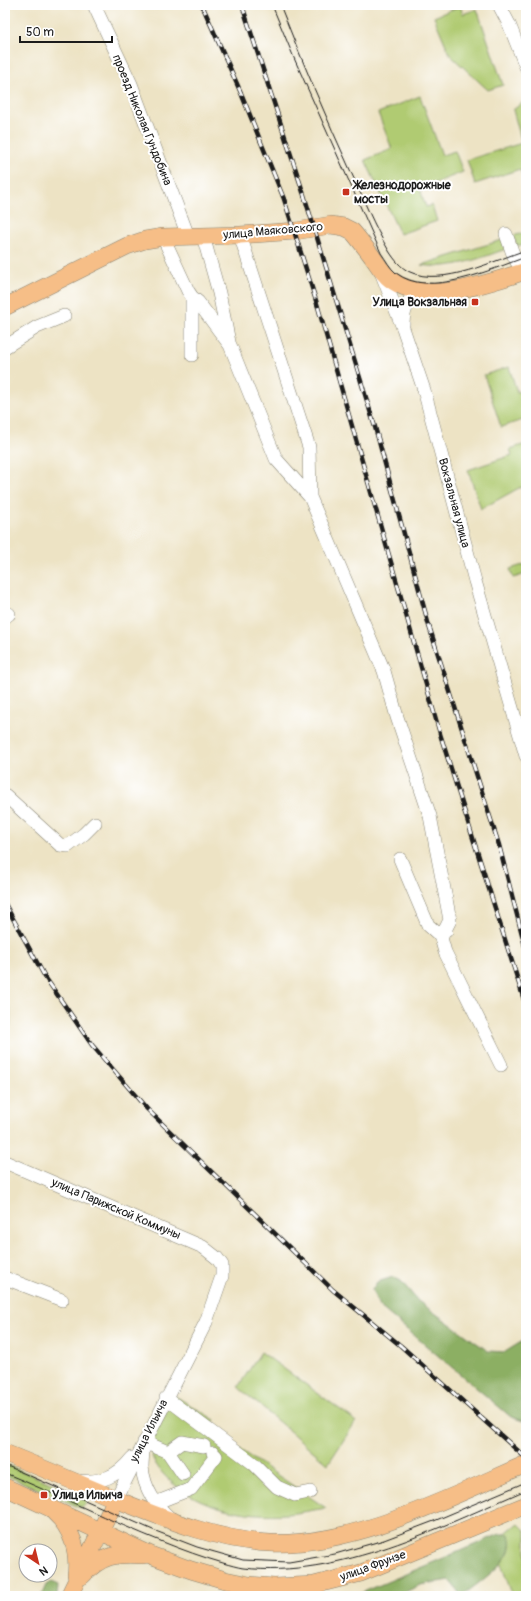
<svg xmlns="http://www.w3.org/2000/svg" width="531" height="1601" font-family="Pangolin,sans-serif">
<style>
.green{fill:#b0cb72;stroke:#667447}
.forest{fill:#8caf64;stroke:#546640}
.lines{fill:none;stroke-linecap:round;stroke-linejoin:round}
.minor-casing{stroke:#848070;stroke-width:14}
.major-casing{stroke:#848070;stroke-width:18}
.minor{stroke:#fff;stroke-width:13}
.major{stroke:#f6be87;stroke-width:17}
.tram{stroke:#1c1c1c;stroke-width:1}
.rail-casing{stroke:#1c1c1c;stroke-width:4.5}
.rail{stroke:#fff;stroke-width:3;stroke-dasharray:9;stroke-linecap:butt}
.poi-dot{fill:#c8321e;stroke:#fff;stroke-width:1.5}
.labels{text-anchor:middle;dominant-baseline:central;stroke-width:4;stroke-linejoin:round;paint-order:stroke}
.street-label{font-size:12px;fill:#1c1c1c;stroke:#fff}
.poi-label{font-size:12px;font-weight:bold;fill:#1c1c1c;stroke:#fff;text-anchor:start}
</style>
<rect width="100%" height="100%" fill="#fff"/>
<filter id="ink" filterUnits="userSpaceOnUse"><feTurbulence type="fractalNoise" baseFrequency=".025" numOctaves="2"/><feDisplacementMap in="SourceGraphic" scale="8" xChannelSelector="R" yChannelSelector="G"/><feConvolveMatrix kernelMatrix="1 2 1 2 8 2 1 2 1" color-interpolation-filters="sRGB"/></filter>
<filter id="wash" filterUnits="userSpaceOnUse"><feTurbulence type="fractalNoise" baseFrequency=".012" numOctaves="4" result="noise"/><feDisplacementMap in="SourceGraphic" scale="16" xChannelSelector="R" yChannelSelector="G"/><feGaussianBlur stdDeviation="0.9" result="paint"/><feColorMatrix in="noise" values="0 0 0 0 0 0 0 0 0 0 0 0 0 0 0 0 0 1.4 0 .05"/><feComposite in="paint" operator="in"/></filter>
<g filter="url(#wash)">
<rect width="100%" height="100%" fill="#ede3c4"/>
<path class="green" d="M 460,6 L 463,14 L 477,9 L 503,85 L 488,90 L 450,55 L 434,17 Z
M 420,96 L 442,155 L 455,151 L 463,172 L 420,189 L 426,207 L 432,205 L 437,221 L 400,234 L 365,160 L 392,149 L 378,113 Z
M 526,102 L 526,186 L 520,169 L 475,184 L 467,160 L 522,143 L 513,110 L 522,103 Z
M 526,232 L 526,243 L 517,246 L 513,236 Z
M 502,240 L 506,249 C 478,259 451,270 421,265 Z
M 509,367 L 517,392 L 526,390 L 526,419 L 501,427 L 484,375 Z
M 526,444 L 526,486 L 519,488 L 481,509 L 468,470 L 512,455 L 510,449 Z
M 526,564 L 526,574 L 513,578 L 510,569 Z
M 261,1352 L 356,1421 L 328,1464 L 238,1387 Z
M 175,1396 L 215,1420 L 209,1429 L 326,1508 C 313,1510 300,1513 287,1514 C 246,1517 199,1508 168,1479 C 161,1472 152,1461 151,1451 C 149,1435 167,1411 175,1396 Z
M 5,1464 L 84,1497 L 86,1500 L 86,1504 L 83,1507 L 79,1507 L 5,1475 Z
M 518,1523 L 526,1531 L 526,1596 L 516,1596 L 511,1591 L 493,1543 Z"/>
<path class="forest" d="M 5,1001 L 10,1009 L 10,1026 L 5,1031 Z
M 393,1277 L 401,1281 L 418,1301 L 488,1351 L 505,1352 L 526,1339 L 526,1422 L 511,1417 L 379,1306 L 372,1290 L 377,1282 Z
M 500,1534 L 509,1534 C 510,1538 511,1543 510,1547 C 509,1563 474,1586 462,1596 L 449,1580 L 420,1585 L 397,1596 L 354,1596 Z
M 51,1582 L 58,1585 L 57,1596 L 41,1596 L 46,1585 Z"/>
</g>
<g filter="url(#ink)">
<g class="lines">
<g class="minor-casing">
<path id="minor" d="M 94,5 L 131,84 L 188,236
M 499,5 L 509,24 L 526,67
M 506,234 L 513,254 L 522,272
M 240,235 L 309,447 L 310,497 L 384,671 L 397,717 L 430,816 L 450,920 L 441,938 L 445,952 L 501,1065
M 203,236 L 219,293 L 229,342
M 163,237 L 188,291 L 192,297 L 198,302 L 230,345 L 276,459 L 310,497
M 381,272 L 403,328 L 424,390 L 475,581 L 526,756
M 403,325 C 403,310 408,302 416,290
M 5,347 L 37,327 L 64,316
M 192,355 L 192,297
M 5,617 L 9,614
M 5,795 L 60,845 L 68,846 L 84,834 L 95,823
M 400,859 L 428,925 L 437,933 L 446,931
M 5,1162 L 203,1247 L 217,1258 L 222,1265 L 222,1276 L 206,1322 L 116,1499
M 5,1278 L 62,1300
M 166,1398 L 254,1464 L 277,1487 L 295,1495 L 310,1492
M 144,1442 L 168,1452 L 182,1442 L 204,1446
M 143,1448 C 143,1454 142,1461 142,1467 C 144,1488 156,1507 171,1519
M 168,1452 L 183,1474
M 78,1481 C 101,1483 117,1477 132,1458
M 155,1503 L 191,1489 L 216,1456 L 213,1453"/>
</g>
<g class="major-casing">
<path id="major" d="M 5,307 L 127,246 L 145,240 L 163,237 L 240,235 L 296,231 L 331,225 L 344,227 L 352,231 C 359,239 365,247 371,255 C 377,263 382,273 390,279 C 427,307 487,283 526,271
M 5,1453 C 45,1469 85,1486 125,1503 C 170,1521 222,1541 270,1543 C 354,1547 450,1497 526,1464
M 5,1487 L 153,1556 L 191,1570 L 225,1580 L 249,1585 L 274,1587 L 314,1585 L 361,1573 L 526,1505
M 54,1512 C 72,1528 79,1551 76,1575
M 82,1576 C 101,1555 116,1553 143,1555
M 69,1596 L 116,1499"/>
</g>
<use href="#minor" class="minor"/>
<use href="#major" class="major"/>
<path class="tram" d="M 272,5 L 294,58 L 381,253 C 386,260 390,268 396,273 C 429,299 491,269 526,257
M 280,5 C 302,61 326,117 351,172 C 363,198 374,226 389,251 C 394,259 401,268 410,272 C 442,287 495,260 526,250
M 5,1465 L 153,1530 L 197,1547 L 243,1560 L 289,1562 L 335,1554 L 384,1540 L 434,1521 L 526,1482
M 5,1473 C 58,1495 110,1521 163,1542 C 183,1550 202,1557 223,1563 C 230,1565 237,1567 243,1568 C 340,1579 439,1527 526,1490"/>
<g class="rail-casing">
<path id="rail" d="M 202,5 L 241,93 L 284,199 L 318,307 L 441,737 L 526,1006
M 242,5 L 304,195 L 375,427 L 429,626 L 499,845 L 526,950
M 5,904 L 45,977 L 92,1045 L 147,1109 L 333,1290 L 401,1346 L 526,1458"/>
</g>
<use href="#rail" class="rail"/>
</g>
</g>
<g class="poi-dot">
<rect x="342" y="188" width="8" height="8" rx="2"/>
<rect x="471" y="298" width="8" height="8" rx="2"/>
<rect x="40" y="1491" width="8" height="8" rx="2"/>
</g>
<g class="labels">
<g class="street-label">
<text transform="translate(142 120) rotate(68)">проезд Николая Гундобина</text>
<text transform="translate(273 231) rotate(-5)">улица Маяковского</text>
<text transform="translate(454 503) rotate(75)">Вокзальная улица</text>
<text transform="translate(116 1209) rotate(23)">улица Парижской Коммуны</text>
<text transform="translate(149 1431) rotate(-63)">улица Ильича</text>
<text transform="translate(373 1566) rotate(-20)">улица Фрунзе</text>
</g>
<g class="poi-label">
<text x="354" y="185">Железнодорожные<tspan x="354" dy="14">мосты</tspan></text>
<text x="467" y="302" text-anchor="end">Улица Вокзальная</text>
<text x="52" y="1495">Улица Ильича</text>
</g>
</g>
<rect width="531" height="1601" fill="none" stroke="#fff" stroke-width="20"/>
<g transform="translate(38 1563) rotate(145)"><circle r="19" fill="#ffffff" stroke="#a4a4a4"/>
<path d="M0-3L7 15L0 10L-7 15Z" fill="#c8321e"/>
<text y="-6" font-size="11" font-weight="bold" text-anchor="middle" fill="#1c1c1c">N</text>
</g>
<path d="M20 36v6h92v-6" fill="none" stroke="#1c1c1c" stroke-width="2"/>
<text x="26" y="36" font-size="12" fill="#1c1c1c" stroke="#ffffff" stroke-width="3" paint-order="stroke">50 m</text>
</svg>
